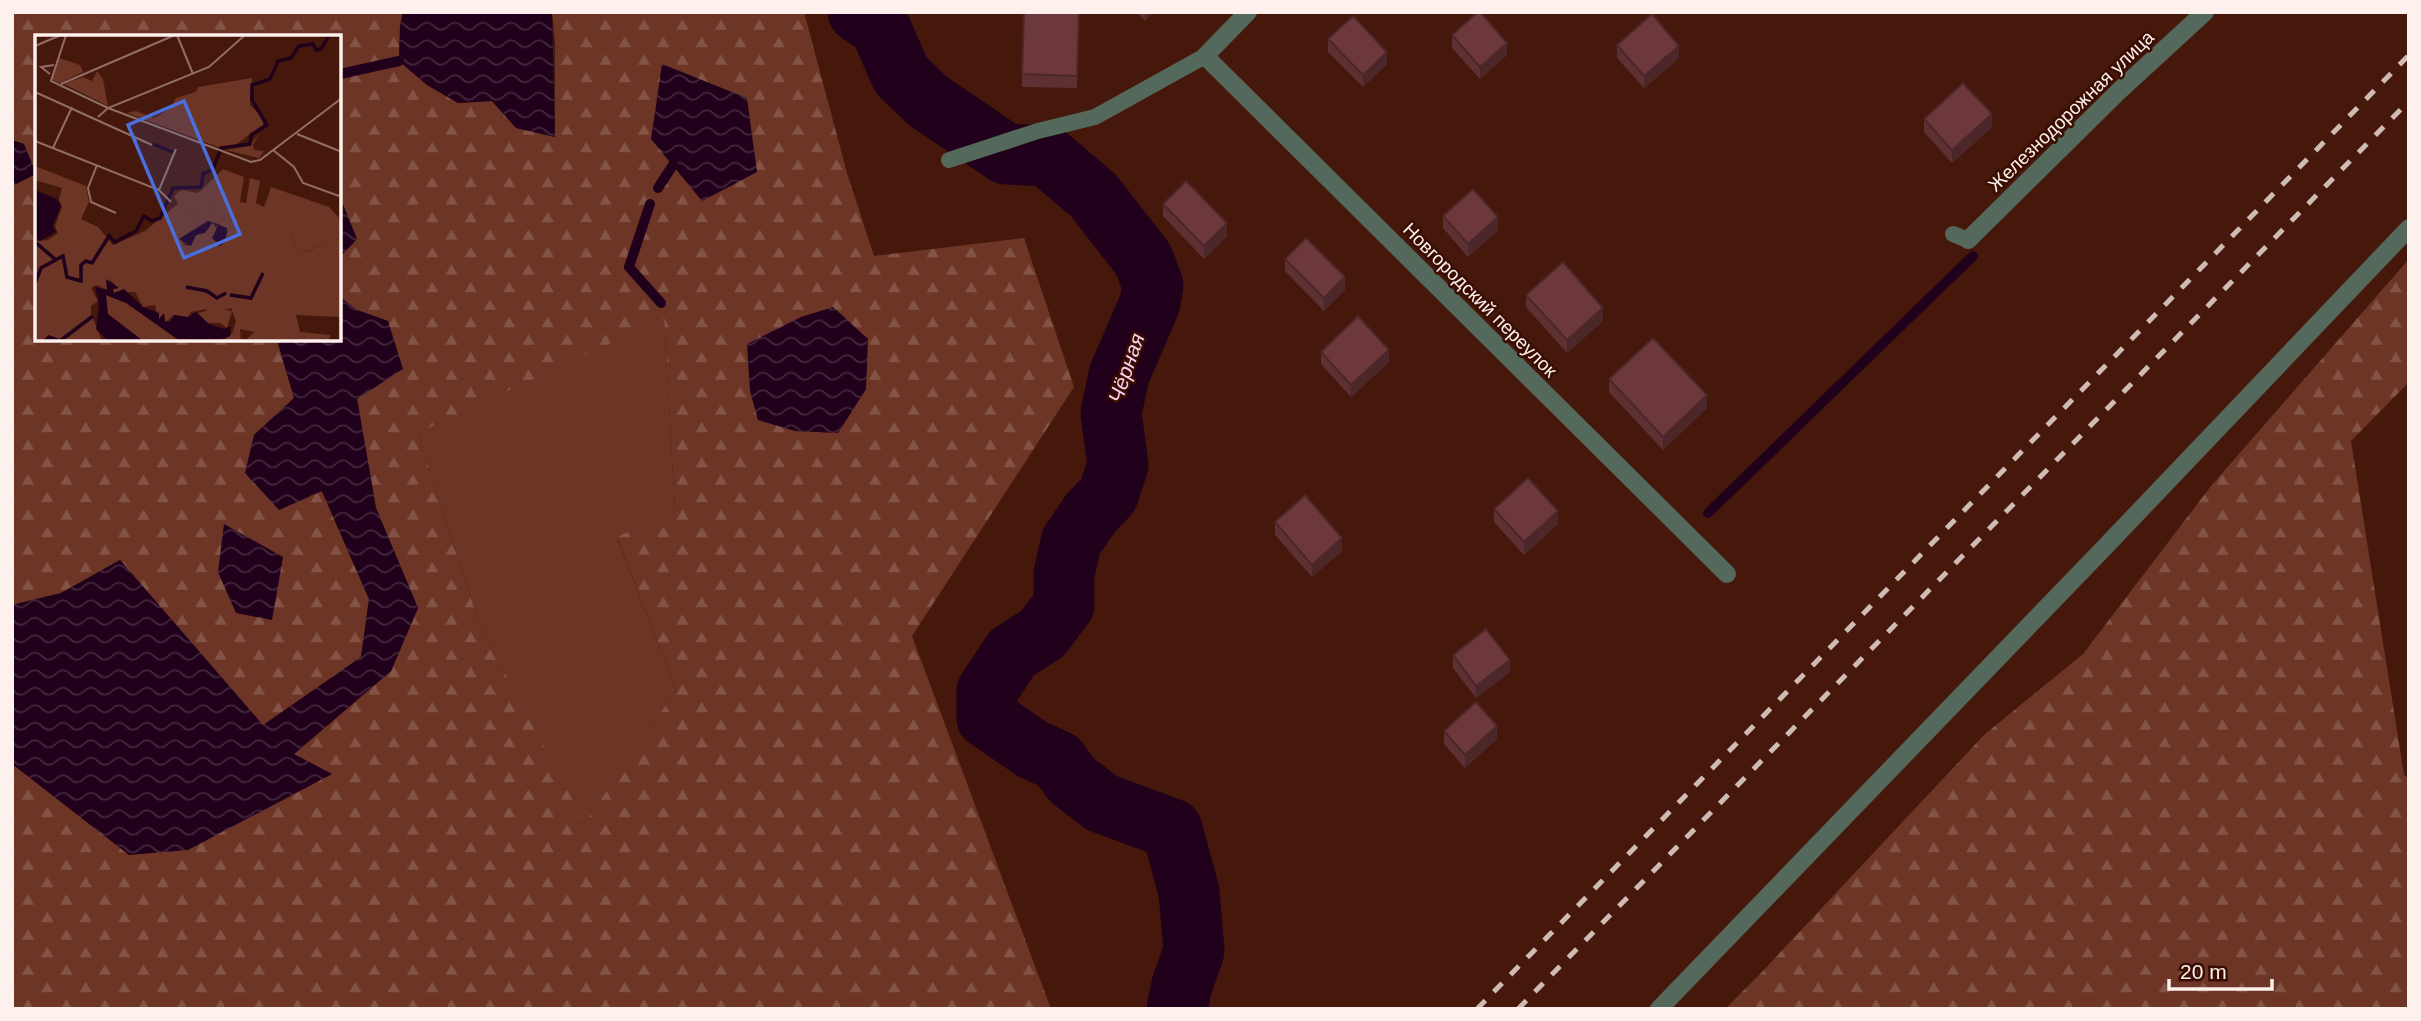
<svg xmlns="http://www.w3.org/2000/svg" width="2421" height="1021" font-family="Arial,sans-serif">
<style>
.grass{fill:#6d3525}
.forest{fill:url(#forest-firs);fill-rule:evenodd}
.water{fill:url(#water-waves)}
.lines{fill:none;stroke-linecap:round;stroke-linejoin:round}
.stream{stroke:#21001b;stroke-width:10}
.river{stroke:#21001b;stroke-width:61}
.service{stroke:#54695b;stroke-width:16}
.minor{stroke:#54695b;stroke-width:18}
.tertiary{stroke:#54695b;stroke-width:18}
.rail{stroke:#cfbab4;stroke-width:5;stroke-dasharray:12 12;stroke-linecap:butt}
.wall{fill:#5d3033}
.shaded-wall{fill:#4c2729}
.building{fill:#6c383b;stroke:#4c2729;stroke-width:2}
.labels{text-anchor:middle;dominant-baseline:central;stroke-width:5;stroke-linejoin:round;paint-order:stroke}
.street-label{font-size:19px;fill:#fdf0ed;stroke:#3a0d02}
.water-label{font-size:21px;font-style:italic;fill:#fcd0ef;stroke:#3a0d02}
.inset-river{fill:none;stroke:#21001b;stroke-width:3.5}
.inset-road{fill:none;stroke:#8f6e65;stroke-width:2}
.view{fill:#4a6edc;fill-opacity:0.15;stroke:#4a6edc;stroke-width:3.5}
.inset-edge{fill:none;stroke:#fdf0ed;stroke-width:3.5}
</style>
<defs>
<pattern id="forest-firs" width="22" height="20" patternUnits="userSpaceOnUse" patternTransform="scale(1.75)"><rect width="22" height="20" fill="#6d3525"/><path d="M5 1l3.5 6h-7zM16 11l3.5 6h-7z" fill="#835345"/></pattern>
<pattern id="water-waves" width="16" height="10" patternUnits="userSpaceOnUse" patternTransform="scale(1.75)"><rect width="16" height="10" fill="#21001b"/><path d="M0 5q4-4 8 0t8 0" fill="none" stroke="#42263c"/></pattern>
</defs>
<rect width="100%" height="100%" fill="#46180b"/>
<path class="grass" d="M 664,317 L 675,510 L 617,538 L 676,690 L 585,824 L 480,626 L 418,433 Z"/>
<path class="forest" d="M 12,12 L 403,12 L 400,25 L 399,61 L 427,85 L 458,103 L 492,101 L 516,128 L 555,137 L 555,42 L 552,12 L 804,12 L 847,173 L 874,256 L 1024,238 L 1074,387 L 912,636 L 1051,1009 L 12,1009 L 12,764 L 20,769 L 331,774 L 294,754 L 391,671 L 418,608 L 376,508 L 357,398 L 388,321 L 357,310 L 340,297 L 340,257 L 357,239 L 340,197 L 340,37 L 37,37 L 37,340 L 277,340 L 294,398 L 254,435 L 279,510 L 321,490 L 369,599 L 361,657 L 263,726 L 120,560 L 61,593 L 12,605 L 12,186 L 36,173 L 24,144 L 12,140 ZM 664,318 L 675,510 L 617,537 L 676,690 L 585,823 L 480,626 L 418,433 ZM 866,389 L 838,433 L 795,431 Z
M 2409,259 L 2409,382 L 2351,441 L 2404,775 L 2409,778 L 2409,1009 L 1725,1009 L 1761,973 L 1984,735 L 2083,654 L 2211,486 Z"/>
<path class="water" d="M 403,12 L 552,12 L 555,137 L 516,128 L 492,101 L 458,103 L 427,85 L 399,61 L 400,25 Z
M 662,64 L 747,98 L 757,172 L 702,201 L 651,139 Z
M 12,140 L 24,144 L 36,174 L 12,186 Z
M 340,197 L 357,239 L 340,257 Z
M 340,297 L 357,310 L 388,321 L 403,369 L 357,399 L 376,508 L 418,608 L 391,671 L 294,754 L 332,774 L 188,850 L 129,855 L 12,764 L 12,605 L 61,593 L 120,560 L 263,725 L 361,657 L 369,599 L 322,491 L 279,510 L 245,473 L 254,435 L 294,398 L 277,340 L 340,340 Z
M 833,307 L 868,339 L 866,389 L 838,433 L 795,431 L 758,420 L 750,391 L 747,344 L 801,317 Z
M 224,524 L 283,557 L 272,620 L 236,613 L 218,572 Z"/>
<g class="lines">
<path class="stream" d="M 340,74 L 399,61
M 658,188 L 673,165
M 650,204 L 629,267 L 661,303
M 1708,513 L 1973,256"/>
<path class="river" d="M 858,12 L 880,27 L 901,75 L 928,101 L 1006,154 L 1047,156 L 1093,195 L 1143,259 L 1153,285 L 1150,303 L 1119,375 L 1111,413 L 1118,465 L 1108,495 L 1090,514 L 1071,542 L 1064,574 L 1064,605 L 1042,634 L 1012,653 L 987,691 L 987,718 L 1032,749 L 1058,761 L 1072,780 L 1102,803 L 1172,829 L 1189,892 L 1194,951 L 1182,985 L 1177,1009"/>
<path class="service" d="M 949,160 L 1038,131 L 1095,117 L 1205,56
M 1953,234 L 1968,240"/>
<path class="minor" d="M 1248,12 L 1205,56 L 1727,574
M 1968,240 L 2119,91 L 2205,12"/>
<path class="tertiary" d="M 1659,1009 L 2103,549 L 2409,228"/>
<path class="rail" d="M 1477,1009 L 2409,55
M 1518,1009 L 2409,101"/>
</g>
<path class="wall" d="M 1079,12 L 1077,88 L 1022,87 L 1022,74 Z
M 1137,12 L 1154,12 L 1145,21 Z
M 1452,35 L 1507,55 L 1480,79 L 1452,48 Z
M 1328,39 L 1387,64 L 1363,87 L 1328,52 Z
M 1617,45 L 1679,58 L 1644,88 L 1617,58 Z
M 1924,119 L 1992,127 L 1952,163 L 1924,132 Z
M 1163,204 L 1227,236 L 1204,259 L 1163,216 Z
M 1443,216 L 1498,230 L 1468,257 L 1443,228 Z
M 1285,259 L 1345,290 L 1324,311 L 1285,271 Z
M 1526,295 L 1603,321 L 1567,353 L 1526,307 Z
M 1321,352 L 1389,362 L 1351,397 L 1321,364 Z
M 1609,379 L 1707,408 L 1663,450 L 1609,392 Z
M 1494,509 L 1558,524 L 1524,555 L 1494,522 Z
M 1275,522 L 1342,551 L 1312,577 L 1275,535 Z
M 1453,655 L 1510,672 L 1476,698 L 1453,668 Z
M 1444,731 L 1497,739 L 1465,768 L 1444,744 Z"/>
<path class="shaded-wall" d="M 1145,12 L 1154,12 L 1145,21 Z
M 1507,43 L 1507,55 L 1480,79 L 1480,67 Z
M 1679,46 L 1679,58 L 1644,88 L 1644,76 Z
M 1387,52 L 1387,64 L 1363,87 L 1363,75 Z
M 1992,114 L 1992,127 L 1952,163 L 1952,150 Z
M 1498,217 L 1498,230 L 1468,257 L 1468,244 Z
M 1227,223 L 1227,236 L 1204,259 L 1204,246 Z
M 1345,277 L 1345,290 L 1324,311 L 1324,298 Z
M 1603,308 L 1603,321 L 1567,353 L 1567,340 Z
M 1389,350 L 1389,362 L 1351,397 L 1351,385 Z
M 1707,395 L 1707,408 L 1663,450 L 1663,437 Z
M 1558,511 L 1558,524 L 1524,555 L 1524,542 Z
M 1342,538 L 1342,551 L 1312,577 L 1312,565 Z
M 1510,660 L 1510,672 L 1476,698 L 1476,686 Z
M 1497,726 L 1497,739 L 1465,768 L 1465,755 Z"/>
<path class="building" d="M 1024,12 L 1079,12 L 1077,76 L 1022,74 Z
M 1478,12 L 1480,12 L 1507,43 L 1480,67 L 1452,35 Z
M 1652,14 L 1679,46 L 1644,76 L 1617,45 Z
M 1353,16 L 1387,52 L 1363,75 L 1328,39 Z
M 1963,83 L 1992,114 L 1952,150 L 1924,119 Z
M 1186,181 L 1227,223 L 1204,246 L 1163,204 Z
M 1473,189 L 1498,217 L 1468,244 L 1443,216 Z
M 1306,238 L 1345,277 L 1324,298 L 1285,259 Z
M 1563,262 L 1603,308 L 1567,340 L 1526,295 Z
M 1358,316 L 1389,350 L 1351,385 L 1321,352 Z
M 1653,338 L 1707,395 L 1663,437 L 1609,379 Z
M 1528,478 L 1558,511 L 1524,542 L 1494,509 Z
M 1305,495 L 1342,538 L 1312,565 L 1275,522 Z
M 1486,629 L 1510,660 L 1476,686 L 1453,655 Z
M 1476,702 L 1497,726 L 1465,755 L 1444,731 Z"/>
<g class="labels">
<g class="street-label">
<text transform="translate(2071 111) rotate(-44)">Железнодорожная улица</text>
<text transform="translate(1480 300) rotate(45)">Новгородский переулок</text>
</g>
<g class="water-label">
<text transform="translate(1126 368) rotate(-71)">Чёрная</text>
</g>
</g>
<g transform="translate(35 35)">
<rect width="306" height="306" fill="#46180b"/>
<path d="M 171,169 L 181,171 L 163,190 L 151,179 ZM 258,186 L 290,201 L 291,207 L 271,217 L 262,215 L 255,198 ZM 182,273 L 197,276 L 192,293 L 185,288 L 171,288 L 163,278 Z" fill="#6d3525"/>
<path d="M 62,36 L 68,44 L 73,71 L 29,49 L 48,42 L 57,46 ZM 217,43 L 215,70 L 228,82 L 228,90 L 200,110 L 183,112 L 92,78 L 101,76 L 119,83 L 136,73 L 141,63 L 161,57 L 163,52 ZM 224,99 L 218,110 L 219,115 L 229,116 L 224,123 L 190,115 L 214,111 ZM 0,131 L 51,151 L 54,167 L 46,184 L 63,192 L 78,210 L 110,196 L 139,172 L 143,169 L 139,161 L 146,155 L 163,158 L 188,134 L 209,142 L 205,167 L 211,168 L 215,143 L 225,146 L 221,168 L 229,172 L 236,152 L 294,172 L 306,185 L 306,282 L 261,280 L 265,297 L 295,300 L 294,306 L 210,306 L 219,297 L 205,294 L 206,306 L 188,306 L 197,299 L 201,286 L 196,273 L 175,279 L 171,274 L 156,277 L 153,282 L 139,280 L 131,287 L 123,284 L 120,270 L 108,272 L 100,257 L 79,258 L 78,254 L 83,253 L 75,245 L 73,255 L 61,250 L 56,253 L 63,266 L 56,271 L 56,278 L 67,306 L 0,306 L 0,206 L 13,205 L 23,198 L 20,191 L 27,172 L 24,164 L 27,153 L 0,145 ZM 171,170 L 180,172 L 163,189 L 152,179 ZM 173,186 L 184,189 L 193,196 L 190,207 L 177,187 L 161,200 L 155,211 L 149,210 L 146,203 ZM 259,186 L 266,198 L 289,202 L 291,207 L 272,217 L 262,215 L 255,198 Z" fill="#6d3525" fill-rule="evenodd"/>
<path d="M 70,260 L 92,268 L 145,306 L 108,306 L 73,279 Z" fill="#6d3525"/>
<path d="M 24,23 L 45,30 L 48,37 L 25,48 L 17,45 Z" fill="#6d3525"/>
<path d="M 0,155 L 22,164 L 26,171 L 18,191 L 21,197 L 5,206 L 0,203 ZM 173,186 L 192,193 L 190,207 L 185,211 L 177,203 L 183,191 L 177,188 L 170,198 L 161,200 L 156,211 L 144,204 ZM 71,244 L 84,253 L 78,254 L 79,258 L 89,254 L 108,272 L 124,278 L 124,284 L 129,278 L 130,286 L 135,287 L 139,280 L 153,282 L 161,277 L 174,289 L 189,294 L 196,291 L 195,301 L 181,306 L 145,306 L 91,268 L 71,260 L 73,279 L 108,306 L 73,306 L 61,294 L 64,269 L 60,252 L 72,255 Z" fill="#21001b"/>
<path class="inset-river" d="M 118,109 L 138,117M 0,207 L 20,224M 0,248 L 6,233 L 28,221 L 32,242 L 46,246 L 46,230 L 51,226 L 57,228 L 74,201 L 80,207 L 101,196 L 109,181 L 117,186 L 125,183 L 138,153 L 166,152 L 168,139 L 178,134 L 186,113 L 215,109 L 216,100 L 232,90 L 217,65 L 217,50 L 235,44 L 243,26 L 256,23 L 264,11 L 278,9 L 281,15 L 286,14 L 294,0M 151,252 L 172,256 L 182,263 L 191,258M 195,260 L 216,263 L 228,238M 9,307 L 14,302 L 25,306 L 58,281"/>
<path class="inset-road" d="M 31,0 L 16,46 L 73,73 L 216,127 L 225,125 L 307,63M 142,0 L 158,39M 0,11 L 26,0M 15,39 L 6,32 L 19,30M 26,49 L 140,0M 0,57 L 117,110M 63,82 L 73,73 L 174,32 L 210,0M 262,99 L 307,117M 0,106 L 124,155 L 136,167M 18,113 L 37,72M 238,115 L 259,132 L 268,148 L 307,162M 62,130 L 53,153 L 56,167 L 81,178M 124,155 L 141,114"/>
<path class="view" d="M 149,66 L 205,199 L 149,223 L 93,90 Z"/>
<rect width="306" height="306" class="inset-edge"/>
</g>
<rect width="2421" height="1021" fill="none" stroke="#fdf0ed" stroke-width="28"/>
<path d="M2169 979v10h103v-10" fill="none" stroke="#fdf0ed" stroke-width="3.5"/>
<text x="2180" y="979" font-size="21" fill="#fdf0ed" stroke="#3a0d02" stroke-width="5" paint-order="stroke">20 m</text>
</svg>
